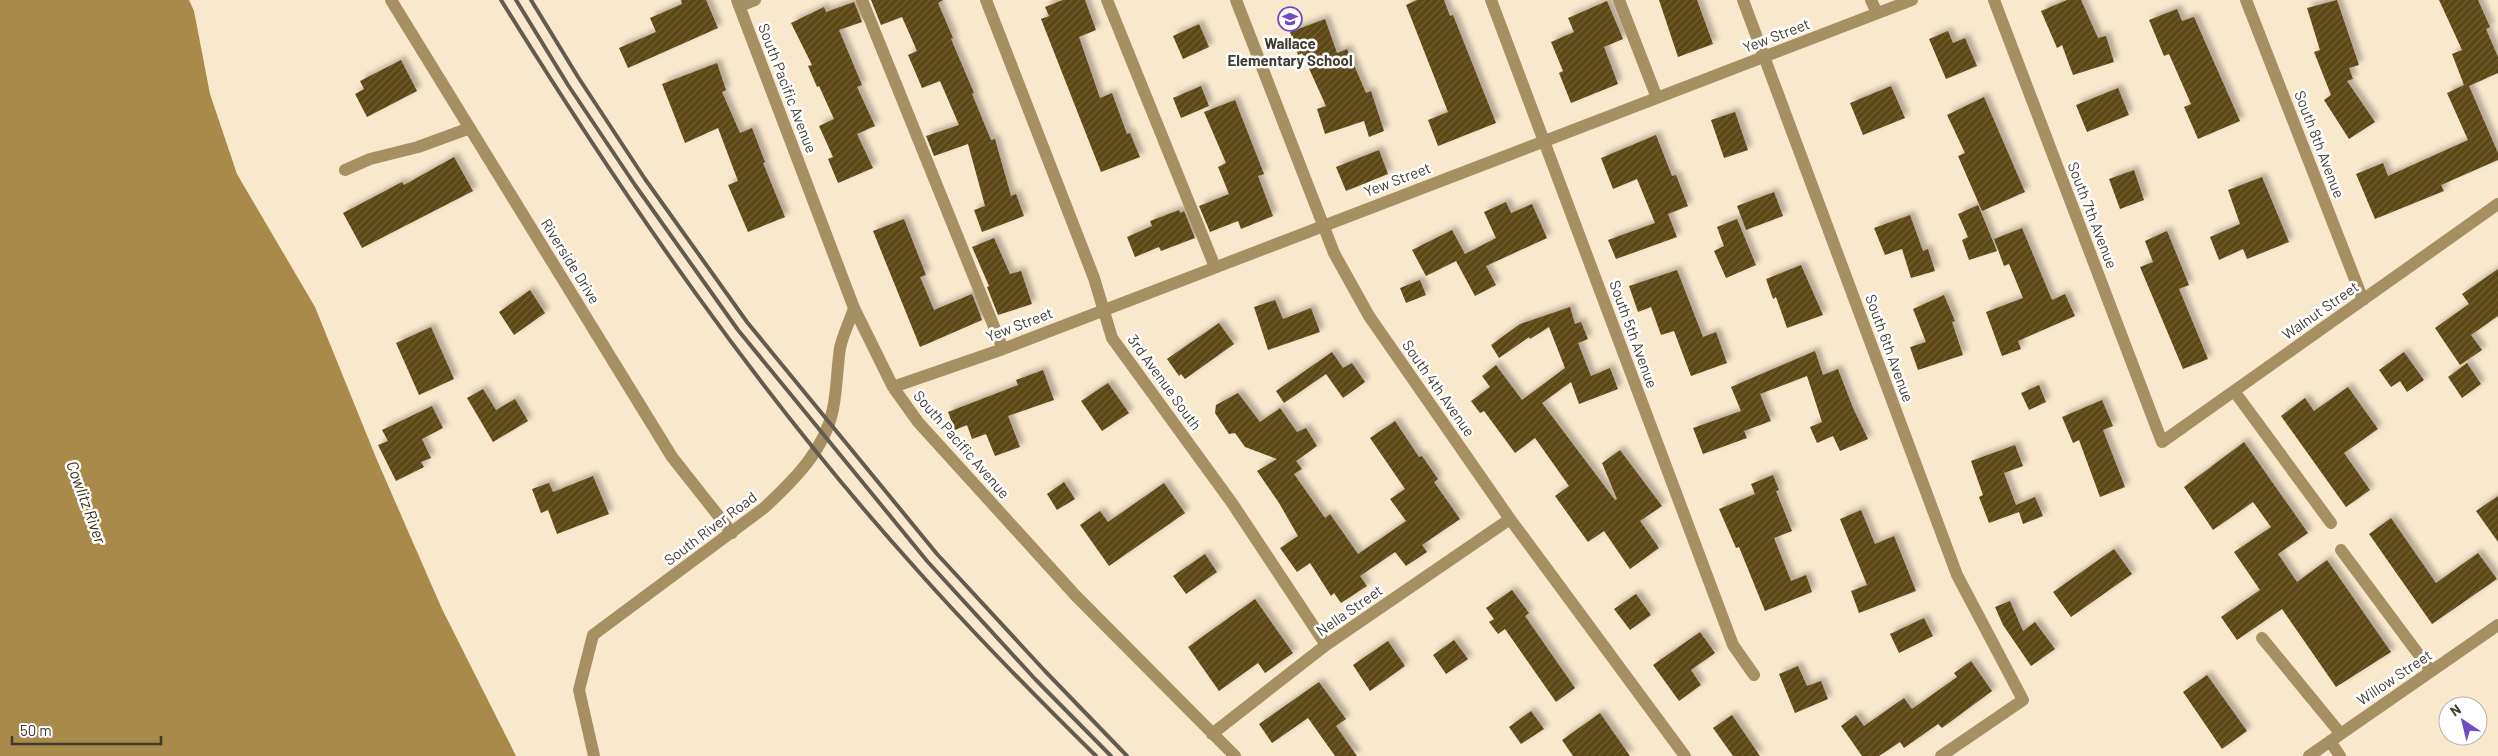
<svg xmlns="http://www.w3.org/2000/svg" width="2498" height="756" font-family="Barlow,sans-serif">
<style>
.water{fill:#a98a4b}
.building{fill:url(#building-hatch);filter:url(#shadow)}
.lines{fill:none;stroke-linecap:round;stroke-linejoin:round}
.minor{stroke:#a69063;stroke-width:12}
.rail{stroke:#625c4d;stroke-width:4}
.labels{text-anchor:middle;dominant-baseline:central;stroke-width:5;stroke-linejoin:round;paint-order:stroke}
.street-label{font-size:15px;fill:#403b2f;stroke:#fff}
.poi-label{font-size:15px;font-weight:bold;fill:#403b2f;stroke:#fff}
.water-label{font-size:16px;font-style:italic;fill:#3a2d10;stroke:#fff}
</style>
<defs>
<pattern id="building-hatch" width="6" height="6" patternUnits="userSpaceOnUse" patternTransform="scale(1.25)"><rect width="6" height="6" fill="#5d4715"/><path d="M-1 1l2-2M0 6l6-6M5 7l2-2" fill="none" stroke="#726037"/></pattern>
<filter id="shadow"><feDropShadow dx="4.5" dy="-4.5" stdDeviation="2.5" flood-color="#0004"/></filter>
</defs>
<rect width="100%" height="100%" fill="#f8e9cd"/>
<path class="water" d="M 0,0 L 189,0 L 194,11 L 210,94 L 237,174 L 315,307 L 377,460 L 442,609 L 516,756 L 0,756 Z"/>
<path class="building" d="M 681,0 L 706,0 L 718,28 L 628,68 L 619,48 L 656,32 L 650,18 L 682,4 Z
M 871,0 L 943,0 L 938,3 L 953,38 L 951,39 L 974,93 L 972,94 L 991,140 L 995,139 L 1011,196 L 1016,194 L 1024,216 L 982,232 L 974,210 L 985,206 L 968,144 L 934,156 L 926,136 L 959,125 L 940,81 L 922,88 L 908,55 L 917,51 L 902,17 L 881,25 Z
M 1063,0 L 1085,0 L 1096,30 L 1079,37 L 1100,98 L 1112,93 L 1127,134 L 1130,133 L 1140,157 L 1101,172 L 1041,19 L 1049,16 L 1045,7 Z
M 1417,0 L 1444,0 L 1450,16 L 1453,15 L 1496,123 L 1438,146 L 1428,120 L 1448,112 L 1406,5 Z
M 1659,0 L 1697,0 L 1713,44 L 1678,57 Z
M 2067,0 L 2081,0 L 2098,38 L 2106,36 L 2114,62 L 2073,75 L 2062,45 L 2057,48 L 2041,11 Z
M 2337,0 L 2359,65 L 2349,68 L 2353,79 L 2347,81 L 2375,122 L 2349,139 L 2324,100 L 2331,95 L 2314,52 L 2320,50 L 2307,8 Z
M 2439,0 L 2478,0 L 2490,27 L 2486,29 L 2498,57 L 2498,73 L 2469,86 L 2498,153 L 2498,160 L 2441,185 L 2444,191 L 2375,219 L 2356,174 L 2383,163 L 2388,176 L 2468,140 L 2447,93 L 2464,85 L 2452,54 L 2462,50 Z
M 1607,1 L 1623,39 L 1604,47 L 1618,84 L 1571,103 L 1559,73 L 1563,71 L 1551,42 L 1574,32 L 1568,18 Z
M 854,2 L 862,22 L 839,30 L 862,85 L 857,87 L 875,126 L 857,134 L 873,168 L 838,183 L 828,159 L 833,157 L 819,126 L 834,119 L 819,86 L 817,87 L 808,66 L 812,65 L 791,23 L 824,7 L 826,12 Z
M 2177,9 L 2182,21 L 2194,17 L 2240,121 L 2198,139 L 2184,107 L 2191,104 L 2169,54 L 2164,56 L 2149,20 Z
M 1325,19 L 1337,53 L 1347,49 L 1366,93 L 1371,91 L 1384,131 L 1369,137 L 1364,121 L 1325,134 L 1317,109 L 1326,106 L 1302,53 L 1298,55 L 1290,32 Z
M 1199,24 L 1209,47 L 1183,59 L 1173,36 Z
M 1948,31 L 1953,43 L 1965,38 L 1977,66 L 1946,79 L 1929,39 Z
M 401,60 L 417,91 L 367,117 L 355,94 L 364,89 L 360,81 Z
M 717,63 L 726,90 L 722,92 L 740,133 L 752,128 L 765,162 L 763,163 L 785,217 L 748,232 L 728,185 L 738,181 L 718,128 L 685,143 L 662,84 Z
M 1201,86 L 1209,106 L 1181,118 L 1173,98 Z
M 1891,86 L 1905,118 L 1863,135 L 1850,103 Z
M 2118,88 L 2129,115 L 2087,132 L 2076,105 Z
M 1984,97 L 2025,192 L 1982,211 L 1958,156 L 1965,153 L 1947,115 Z
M 1235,100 L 1264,174 L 1258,176 L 1273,216 L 1241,229 L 1238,221 L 1210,232 L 1199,206 L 1229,194 L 1218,167 L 1226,163 L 1204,112 Z
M 1735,112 L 1748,150 L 1724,158 L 1711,120 Z
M 1656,135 L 1672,176 L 1676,175 L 1688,206 L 1668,214 L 1677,237 L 1616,259 L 1608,240 L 1655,223 L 1637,179 L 1613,189 L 1601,158 Z
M 1379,150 L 1388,174 L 1346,191 L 1336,167 Z
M 454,157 L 473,191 L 362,248 L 343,213 L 402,182 L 404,185 Z
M 2134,170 L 2144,200 L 2120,209 L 2109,179 Z
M 2262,177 L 2289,242 L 2247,259 L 2243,249 L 2219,260 L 2210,237 L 2240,224 L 2228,190 Z
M 1774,192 L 1783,216 L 1746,230 L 1737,206 Z
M 1506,202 L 1511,213 L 1532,204 L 1547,238 L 1486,266 L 1496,285 L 1475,296 L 1456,261 L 1426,276 L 1412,250 L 1452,230 L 1465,254 L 1496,238 L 1484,212 Z
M 1978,205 L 1997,251 L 1969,260 L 1962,240 L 1968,237 L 1958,214 Z
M 1179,210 L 1180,213 L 1184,211 L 1195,238 L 1161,251 L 1159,247 L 1135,257 L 1127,237 L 1152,226 L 1150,221 Z
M 1910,215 L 1923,251 L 1928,249 L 1935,271 L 1911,278 L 1902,249 L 1885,255 L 1874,228 Z
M 904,219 L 926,275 L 920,277 L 934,310 L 972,294 L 982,320 L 920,347 L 873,231 Z
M 1737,219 L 1756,265 L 1726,278 L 1714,251 L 1724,246 L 1717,227 Z
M 2022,228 L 2052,300 L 2065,294 L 2075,316 L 2018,341 L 2021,349 L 2002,356 L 1986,312 L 2023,298 L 2009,264 L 2004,266 L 1994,239 Z
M 2167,231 L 2189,285 L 2179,289 L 2208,359 L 2183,369 L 2140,267 L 2153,262 L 2145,241 Z
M 994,238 L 1010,274 L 1021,271 L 1032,304 L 998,315 L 987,287 L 989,286 L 972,247 Z
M 1801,265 L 1823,315 L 1787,328 L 1776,297 L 1773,299 L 1766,279 Z
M 2498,269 L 2498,316 L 2471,335 L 2482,350 L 2460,365 L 2435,328 L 2469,304 L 2462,294 Z
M 1677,270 L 1703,337 L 1716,332 L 1727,363 L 1691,376 L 1674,331 L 1661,335 L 1651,307 L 1638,312 L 1629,286 Z
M 1420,280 L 1426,295 L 1406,303 L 1400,288 Z
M 530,290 L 545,313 L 514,335 L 499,312 Z
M 1944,295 L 1955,321 L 1952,322 L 1963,355 L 1918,370 L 1910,347 L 1926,342 L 1913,309 Z
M 1275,300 L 1283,319 L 1311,308 L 1320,332 L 1268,350 L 1254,307 Z
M 1570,307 L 1575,324 L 1581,322 L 1588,339 L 1578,343 L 1591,376 L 1610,368 L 1618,389 L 1579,404 L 1571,382 L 1542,403 L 1615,500 L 1617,499 L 1602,463 L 1620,450 L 1662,506 L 1640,521 L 1659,548 L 1630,569 L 1604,531 L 1588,542 L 1555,496 L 1569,486 L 1535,438 L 1515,453 L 1484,411 L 1480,413 L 1471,401 L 1490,387 L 1482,376 L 1496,365 L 1522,400 L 1565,368 L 1549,327 L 1530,339 L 1529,337 L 1499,358 L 1491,345 L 1520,324 Z
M 1219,323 L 1234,344 L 1185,379 L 1181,374 L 1179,376 L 1167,359 Z
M 431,327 L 454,379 L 419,395 L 396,343 Z
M 1815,351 L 1823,375 L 1838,369 L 1853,408 L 1868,439 L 1840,451 L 1833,436 L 1817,443 L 1810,427 L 1822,422 L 1807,376 L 1760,394 L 1771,421 L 1744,431 L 1747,438 L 1703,454 L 1693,428 L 1741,411 L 1731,387 Z
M 1332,352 L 1343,368 L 1352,363 L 1365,382 L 1343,398 L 1326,374 L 1284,403 L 1276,391 Z
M 2404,352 L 2424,380 L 2407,392 L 2400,381 L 2391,387 L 2379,370 Z
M 2467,363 L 2481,384 L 2462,398 L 2448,377 Z
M 1043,370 L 1054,400 L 1008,416 L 1020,447 L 995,456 L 986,434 L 972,439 L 967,425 L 955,430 L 948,412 L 1018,385 L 1016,380 Z
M 1108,383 L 1129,413 L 1102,431 L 1081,401 Z
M 2039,385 L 2046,402 L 2029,410 L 2021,393 Z
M 2348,387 L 2378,429 L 2344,453 L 2370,490 L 2346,507 L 2281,416 L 2305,398 L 2314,411 Z
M 483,389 L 496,410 L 515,399 L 528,421 L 493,442 L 467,398 Z
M 1238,393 L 1260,422 L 1280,408 L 1297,432 L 1306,428 L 1317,446 L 1296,461 L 1302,469 L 1294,474 L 1325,518 L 1330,514 L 1358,554 L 1406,521 L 1390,499 L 1405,489 L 1370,438 L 1395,421 L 1419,457 L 1422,456 L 1438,479 L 1434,482 L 1460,519 L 1422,545 L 1427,552 L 1406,566 L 1395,552 L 1360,576 L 1367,586 L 1341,603 L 1334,593 L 1331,596 L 1310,563 L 1297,572 L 1280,548 L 1298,536 L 1279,503 L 1257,471 L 1277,459 L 1245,447 L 1235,433 L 1229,434 L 1215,413 L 1216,405 Z
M 2102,400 L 2113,426 L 2103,430 L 2125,487 L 2100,497 L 2079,440 L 2073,443 L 2062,417 Z
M 432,406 L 443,428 L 422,439 L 431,458 L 421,462 L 424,467 L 396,481 L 378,445 L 388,441 L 382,430 Z
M 2244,442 L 2308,533 L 2278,554 L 2297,582 L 2327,560 L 2391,652 L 2336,687 L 2282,609 L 2237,640 L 2221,617 L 2260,590 L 2234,552 L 2271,527 L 2253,502 L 2213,530 L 2184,487 Z
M 2015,445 L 2023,466 L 2004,473 L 2016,505 L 2035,497 L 2043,516 L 2023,524 L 2019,512 L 1989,523 L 1979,497 L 1983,495 L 1971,461 Z
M 1773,475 L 1779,490 L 1776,491 L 1792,531 L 1774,538 L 1791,581 L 1806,575 L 1812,592 L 1765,611 L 1739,547 L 1736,548 L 1719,509 L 1755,494 L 1751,484 Z
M 593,476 L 609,514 L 557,534 L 548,510 L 541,513 L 532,489 L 549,483 L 553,492 Z
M 1064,482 L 1075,499 L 1057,510 L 1047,494 Z
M 1164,483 L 1185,513 L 1109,566 L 1080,525 L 1100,511 L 1108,522 Z
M 2498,496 L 2498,542 L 2476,511 Z
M 1861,510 L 1875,544 L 1894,536 L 1916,591 L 1859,613 L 1851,591 L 1867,585 L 1840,519 Z
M 2391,518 L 2436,583 L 2478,553 L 2497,579 L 2432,624 L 2369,534 Z
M 2114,549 L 2132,574 L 2071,617 L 2053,592 Z
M 1205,554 L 1217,572 L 1186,594 L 1173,576 Z
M 1512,590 L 1529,613 L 1525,616 L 1575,688 L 1556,702 L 1505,629 L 1498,634 L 1489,622 L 1494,619 L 1486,608 Z
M 1636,594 L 1651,615 L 1630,630 L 1614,609 Z
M 1255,599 L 1293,653 L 1265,673 L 1258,663 L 1219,691 L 1188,647 Z
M 2010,601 L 2023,631 L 2035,622 L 2055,649 L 2031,666 L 2003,625 L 1995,607 Z
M 1924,618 L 1933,636 L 1899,653 L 1890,634 Z
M 1700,632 L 1715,653 L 1691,670 L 1701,685 L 1679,701 L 1653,665 Z
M 1454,640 L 1468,659 L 1446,674 L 1433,655 Z
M 1388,641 L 1405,666 L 1370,691 L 1353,665 Z
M 1971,661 L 1992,691 L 1942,728 L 1938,724 L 1904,748 L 1900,742 L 1879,756 L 1862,756 L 1841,726 L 1856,715 L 1864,726 L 1904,698 L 1912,709 L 1957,677 L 1954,673 Z
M 1798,666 L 1807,686 L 1821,681 L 1828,699 L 1795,713 L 1779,674 Z
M 2207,675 L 2247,731 L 2222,749 L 2183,692 Z
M 1319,682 L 1346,719 L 1336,726 L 1357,756 L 1335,756 L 1308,718 L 1272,743 L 1259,724 Z
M 1531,711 L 1544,729 L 1521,744 L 1509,727 Z
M 1600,713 L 1630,756 L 1573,756 L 1562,740 Z
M 1732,715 L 1760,756 L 1733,756 L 1713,728 Z"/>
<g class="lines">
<path class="minor" d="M 391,0 L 672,457 L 732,533
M 737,0 L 854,308 L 893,387 L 918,422 L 1076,596 L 1235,756
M 862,0 L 1003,349
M 986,0 L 1094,278 L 1112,338 L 1232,503 L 1326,645
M 1107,0 L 1215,267
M 1236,0 L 1334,253 L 1369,316 L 1510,519 L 1685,756
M 1491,0 L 1733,645 L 1754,675
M 1619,0 L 1657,98
M 1743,0 L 1957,575 L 2023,700 L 1941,756
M 1871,0 L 1877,13
M 1994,0 L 2162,442 L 2498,204
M 2246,0 L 2363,300
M 740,6 L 755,0
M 345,170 L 370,159 L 418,147 L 470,128
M 893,387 L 1003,349 L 1912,0
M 2234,391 L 2331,523
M 2341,550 L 2431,671
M 2262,638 L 2340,733
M 1212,734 L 1326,645 L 1510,519
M 2330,741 L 2340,756
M 594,756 L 579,690 L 593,635 L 764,508 C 793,481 825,450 833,409 C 837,389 837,368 840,348 C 843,334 850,321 854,308
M 2309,756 L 2498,625"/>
<path class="rail" d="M 501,0 C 625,200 760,396 918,571 C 975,635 1035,696 1096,756
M 516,0 L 568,85 L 635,185 L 738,330 L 927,561 L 1035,679 L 1111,756
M 531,0 L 578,77 L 645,179 L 747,322 L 937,554 L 1044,670 L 1127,756"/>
</g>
<defs>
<g id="school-ring" transform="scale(1.25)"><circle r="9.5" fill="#fff" stroke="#714bc3" stroke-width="1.5"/><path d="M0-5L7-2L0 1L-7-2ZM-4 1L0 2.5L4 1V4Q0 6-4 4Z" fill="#714bc3"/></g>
</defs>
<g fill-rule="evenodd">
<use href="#school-ring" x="1290" y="19"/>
</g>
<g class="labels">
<g class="street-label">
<text transform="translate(1776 35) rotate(-21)">Yew Street</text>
<text transform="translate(788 88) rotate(69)">South Pacific Avenue</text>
<text transform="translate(2320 144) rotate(69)">South 8th Avenue</text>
<text transform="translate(1397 179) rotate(-21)">Yew Street</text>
<text transform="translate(2093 215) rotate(69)">South 7th Avenue</text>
<text transform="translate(571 261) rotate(58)">Riverside Drive</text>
<text transform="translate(2320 310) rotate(-35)">Walnut Street</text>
<text transform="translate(1019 324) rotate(-21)">Yew Street</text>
<text transform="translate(1634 334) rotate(70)">South 5th Avenue</text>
<text transform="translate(1890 348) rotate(70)">South 6th Avenue</text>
<text transform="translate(1165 382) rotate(54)">3rd Avenue South</text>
<text transform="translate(1439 388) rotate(55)">South 4th Avenue</text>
<text transform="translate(962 444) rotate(49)">South Pacific Avenue</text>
<text transform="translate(710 528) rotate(-37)">South River Road</text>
<text transform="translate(1349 610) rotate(-35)">Nella Street</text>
<text transform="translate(2394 677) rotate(-34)">Willow Street</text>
</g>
<g class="poi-label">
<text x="1290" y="43">Wallace<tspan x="1290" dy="17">Elementary School</tspan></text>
</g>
<g class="water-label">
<text transform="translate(87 502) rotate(70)">Cowlitz River</text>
</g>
</g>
<g transform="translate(2463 721) rotate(325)"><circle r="24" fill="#ffffff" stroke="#b3b1ac"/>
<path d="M0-4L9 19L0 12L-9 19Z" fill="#714bc3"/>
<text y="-8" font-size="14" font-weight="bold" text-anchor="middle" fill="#403b2f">N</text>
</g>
<path d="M12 736v8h149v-8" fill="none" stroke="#403b2f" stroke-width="2.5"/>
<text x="20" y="736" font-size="15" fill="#403b2f" stroke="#ffffff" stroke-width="4" paint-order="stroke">50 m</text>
</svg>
